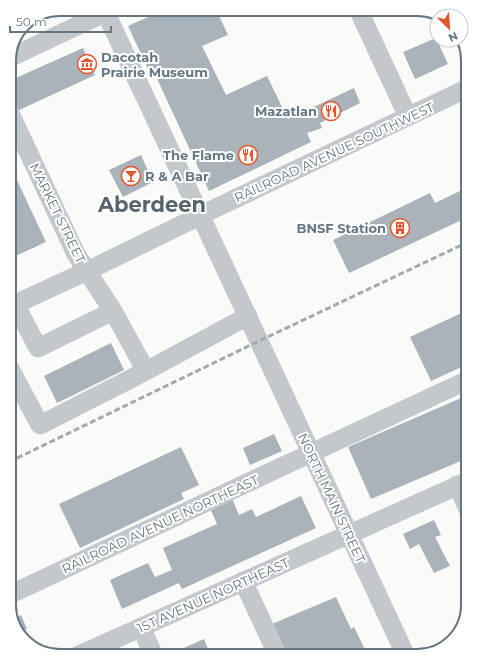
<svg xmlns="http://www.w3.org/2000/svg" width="477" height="665" font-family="Montserrat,sans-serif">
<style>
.building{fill:#aab3b9}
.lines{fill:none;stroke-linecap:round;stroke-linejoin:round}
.minor{stroke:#c3c8cc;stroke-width:19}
.rail{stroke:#a2aab0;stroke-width:3;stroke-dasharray:6 3;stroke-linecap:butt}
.labels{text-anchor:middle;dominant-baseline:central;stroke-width:4;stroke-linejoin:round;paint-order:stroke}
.poi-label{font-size:13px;font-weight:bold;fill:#657683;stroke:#fff;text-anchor:end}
.street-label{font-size:13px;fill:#657683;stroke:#fff}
.town-label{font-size:21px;font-weight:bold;fill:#57646e;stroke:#fff}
.rim{fill:none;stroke:#657683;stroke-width:2}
</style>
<rect width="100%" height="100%" fill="#fafaf8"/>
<path class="building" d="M 61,9 L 67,9 L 26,28 L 25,25 L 26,22 Z
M 166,9 L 216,9 L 228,35 L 202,46 L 226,95 L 267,76 L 288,119 L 354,88 L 360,103 L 320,123 L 322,128 L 307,133 L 311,142 L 209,191 L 153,70 L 149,71 L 128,26 Z
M 436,38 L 448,64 L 415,79 L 403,52 Z
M 83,48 L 95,75 L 17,111 L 9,96 L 9,81 Z
M 141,155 L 153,182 L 123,197 L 109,170 Z
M 9,163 L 46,242 L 9,259 Z
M 468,187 L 468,217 L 349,273 L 333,240 L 430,193 L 435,203 Z
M 468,310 L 468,364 L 431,381 L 410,337 Z
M 111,343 L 124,370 L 57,403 L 44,376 Z
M 468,395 L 468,458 L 371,499 L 348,447 Z
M 274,434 L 282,451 L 250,465 L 243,448 Z
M 181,447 L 199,485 L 181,493 L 184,499 L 80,548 L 59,504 Z
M 301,496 L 316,528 L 182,589 L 179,583 L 122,609 L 110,580 L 148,563 L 155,577 L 172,570 L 163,548 L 217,524 L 210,508 L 232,498 L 239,515 L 252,509 L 256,517 Z
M 434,520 L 441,535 L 435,537 L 450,566 L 434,573 L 419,544 L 410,549 L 403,534 Z
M 336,597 L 351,629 L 354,627 L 368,656 L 287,656 L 272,624 Z
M 21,615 L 27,629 L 19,632 L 13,619 Z
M 204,639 L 211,656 L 179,656 L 177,651 Z"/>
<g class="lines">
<path class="minor" d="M 104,9 L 406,656
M 358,9 L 408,117
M 9,58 L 113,9
M 9,111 L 76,254 L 113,311 L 146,371
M 15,304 L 38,348 L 113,311
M 9,307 L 87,271 L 220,206 L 468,88
M 9,367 L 40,425 L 146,371 L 248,316
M 457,485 L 468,509
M 243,581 L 278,656
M 9,595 L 311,453 L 468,380
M 141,627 L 154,656
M 77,656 L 468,481"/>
<path class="rail" d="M 9,462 L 259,341 L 468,242"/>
</g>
<defs>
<g id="museum-ring" transform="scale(1)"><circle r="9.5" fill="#fff" stroke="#e4572e" stroke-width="1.5"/><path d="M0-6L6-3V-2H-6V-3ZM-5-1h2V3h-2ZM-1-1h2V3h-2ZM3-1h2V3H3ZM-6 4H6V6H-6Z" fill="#e4572e"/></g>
<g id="restaurant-ring" transform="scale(1)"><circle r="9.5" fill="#fff" stroke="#e4572e" stroke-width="1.5"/><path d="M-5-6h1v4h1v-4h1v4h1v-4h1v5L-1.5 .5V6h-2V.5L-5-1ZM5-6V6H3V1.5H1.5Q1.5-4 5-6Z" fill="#e4572e"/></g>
<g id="bar-ring" transform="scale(1)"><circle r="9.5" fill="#fff" stroke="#e4572e" stroke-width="1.5"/><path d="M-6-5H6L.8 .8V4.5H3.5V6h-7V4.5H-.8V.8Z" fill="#e4572e"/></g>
<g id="building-ring" transform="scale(1)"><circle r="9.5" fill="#fff" stroke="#e4572e" stroke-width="1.5"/><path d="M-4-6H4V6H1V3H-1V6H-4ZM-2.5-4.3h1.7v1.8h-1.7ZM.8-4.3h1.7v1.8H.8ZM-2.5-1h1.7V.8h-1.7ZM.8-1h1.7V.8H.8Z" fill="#e4572e"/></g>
</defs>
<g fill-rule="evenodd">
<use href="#museum-ring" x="87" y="64"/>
<use href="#restaurant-ring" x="331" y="111"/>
<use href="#restaurant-ring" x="248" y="155"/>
<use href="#bar-ring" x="131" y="176"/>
<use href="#building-ring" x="400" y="228"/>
</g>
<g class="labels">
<g class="poi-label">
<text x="101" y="57" text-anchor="start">Dacotah<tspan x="101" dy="15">Prairie Museum</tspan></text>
<text x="317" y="111">Mazatlan</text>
<text x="234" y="155">The Flame</text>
<text x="145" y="176" text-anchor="start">R &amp; A Bar</text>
<text x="386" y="228">BNSF Station</text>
</g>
<g class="street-label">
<text transform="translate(334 152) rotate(-25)">RAILROAD AVENUE SOUTHWEST</text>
<text transform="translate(58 213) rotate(64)">MARKET STREET</text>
<text transform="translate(332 498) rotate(65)">NORTH MAIN STREET</text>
<text transform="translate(160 524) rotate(-25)">RAILROAD AVENUE NORTHEAST</text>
<text transform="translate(213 595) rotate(-24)">1ST AVENUE NORTHEAST</text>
</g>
<g class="town-label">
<text x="152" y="204">Aberdeen</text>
</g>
</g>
<path d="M0 0H477V665H0ZM60 16H417A44 44 0 0 1 461 60V605A44 44 0 0 1 417 649H60A44 44 0 0 1 16 605V60A44 44 0 0 1 60 16Z" fill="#fff" fill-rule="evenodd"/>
<path class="rim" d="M60 16H417A44 44 0 0 1 461 60V605A44 44 0 0 1 417 649H60A44 44 0 0 1 16 605V60A44 44 0 0 1 60 16Z"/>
<g transform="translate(449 28) rotate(155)"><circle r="19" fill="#ffffff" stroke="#c1c8cd"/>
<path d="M0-3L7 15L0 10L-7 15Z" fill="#e4572e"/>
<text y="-6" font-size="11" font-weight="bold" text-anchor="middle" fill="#657683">N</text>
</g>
<path d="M10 26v6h101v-6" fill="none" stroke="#657683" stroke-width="2"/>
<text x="16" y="26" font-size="12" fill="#657683" stroke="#ffffff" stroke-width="3" paint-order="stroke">50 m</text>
</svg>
